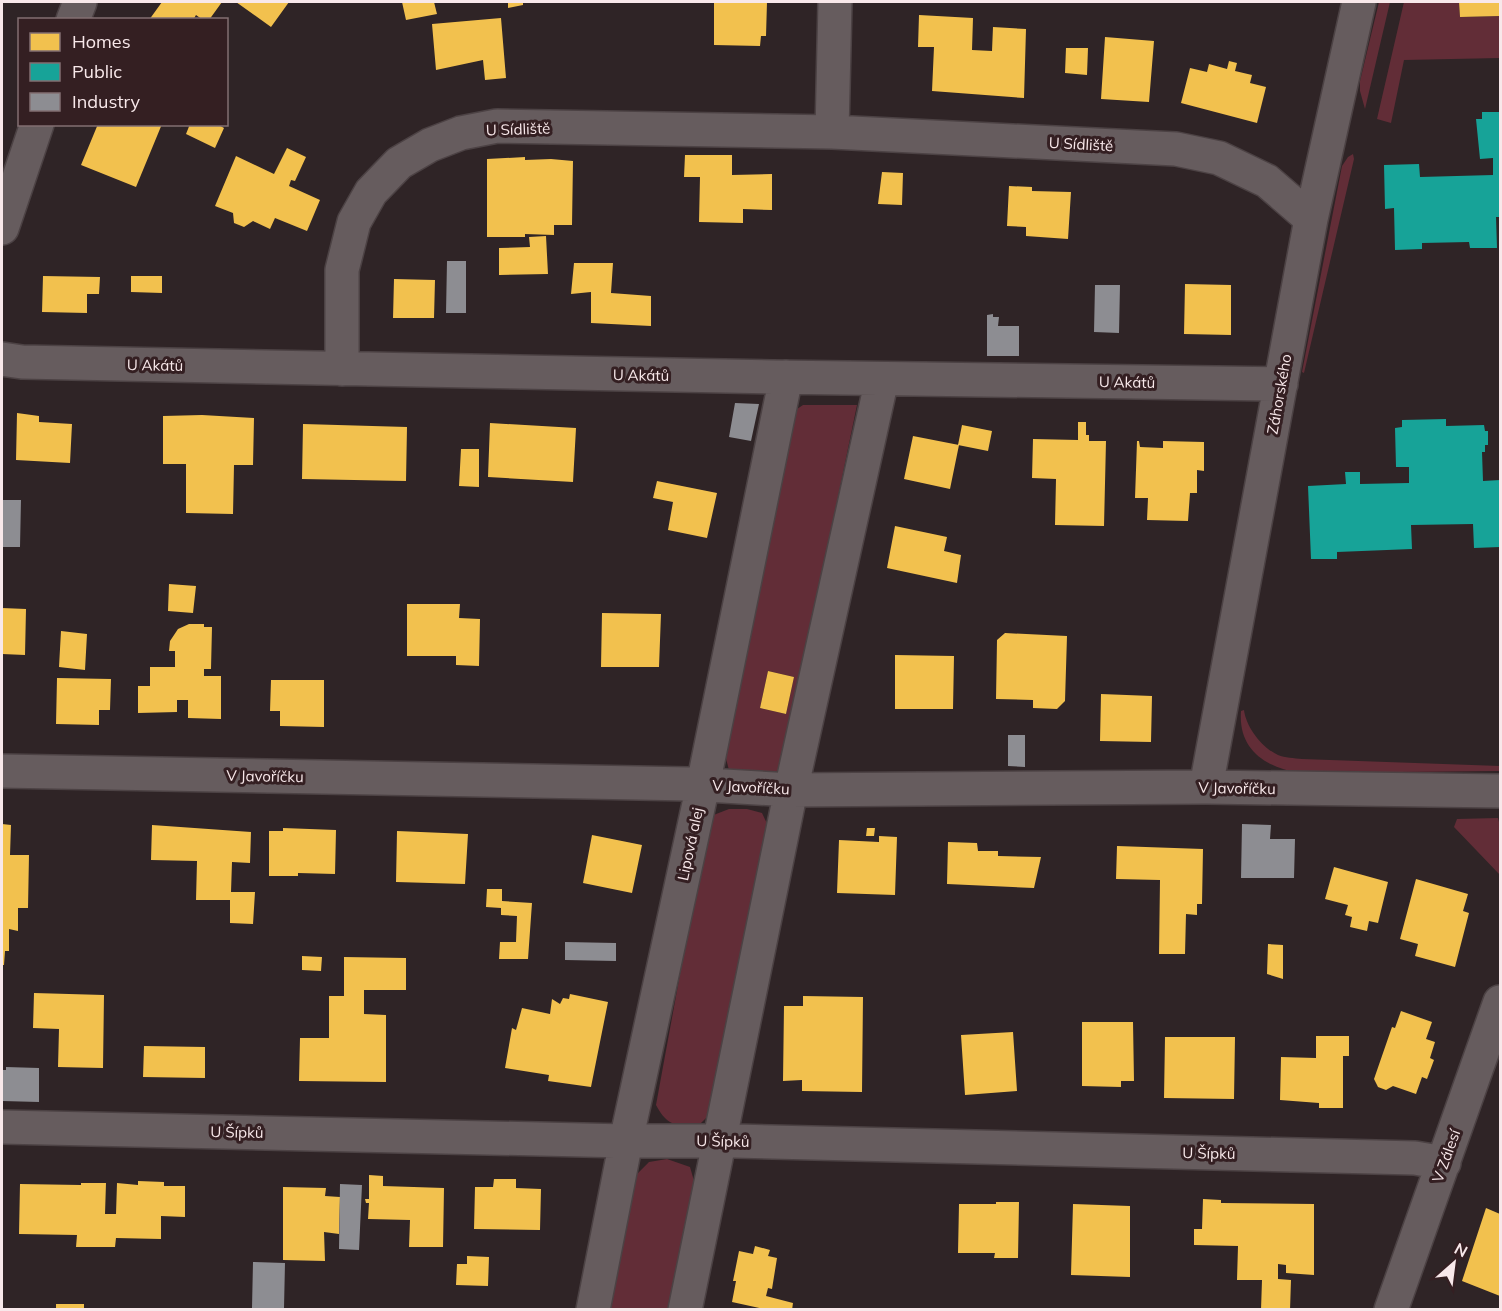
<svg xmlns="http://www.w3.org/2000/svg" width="1502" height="1311" font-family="Mulish,sans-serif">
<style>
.green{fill:#622d37;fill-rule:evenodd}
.homes{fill:#f2c14e}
.public{fill:#17a398}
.industry{fill:#8d8d92}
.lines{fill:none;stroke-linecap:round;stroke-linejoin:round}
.minor-casing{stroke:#4c4244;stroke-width:36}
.minor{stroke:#665c5e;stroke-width:33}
.labels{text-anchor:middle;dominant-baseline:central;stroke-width:6;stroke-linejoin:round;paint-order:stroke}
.street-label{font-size:15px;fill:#f8e8ea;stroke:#341f22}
</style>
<rect width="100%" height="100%" fill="#2f2426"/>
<path class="green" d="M 1379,2 L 1390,2 L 1365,109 L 1360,91 L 1360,81 Z
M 1404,2 L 1459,2 L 1460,17 L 1500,16 L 1500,58 L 1404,60 L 1391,123 L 1377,119 Z
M 1353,154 L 1354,159 L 1304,373 L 1302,372 L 1342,166 L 1348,157 Z
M 803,405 L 857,405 L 785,754 L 779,772 L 769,777 L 729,770 L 724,751 L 797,409 ZM 768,671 L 794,677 L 786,714 L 760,708 Z
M 1244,710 C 1246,727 1262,748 1278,755 C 1285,758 1294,758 1302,759 L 1500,766 L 1500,771 L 1299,773 C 1265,767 1238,749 1241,711 Z
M 729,809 L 747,809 L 762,813 L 770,830 L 710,1114 L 699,1125 C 676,1126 667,1126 656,1105 L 707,827 L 711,816 Z
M 1498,818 L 1500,826 L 1500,875 L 1454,827 L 1457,819 Z
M 667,1159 L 690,1167 L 696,1188 L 671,1309 L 608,1310 L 634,1177 L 649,1162 Z"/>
<path class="homes" d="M 162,2 L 222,2 L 209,20 L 203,20 L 196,15 L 193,20 L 149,20 Z
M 236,2 L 289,2 L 271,27 Z
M 402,2 L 434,2 L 437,14 L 406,20 Z
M 508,2 L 523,2 L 523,5 L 508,8 Z
M 714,2 L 767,2 L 766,36 L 761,36 L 760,46 L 714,45 Z
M 1459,2 L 1500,2 L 1500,16 L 1460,17 Z
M 919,15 L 973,18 L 972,50 L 992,51 L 993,27 L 1026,29 L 1024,98 L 932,91 L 934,47 L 918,47 Z
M 501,18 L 506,78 L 485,80 L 483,60 L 436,70 L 432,24 Z
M 1105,37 L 1154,41 L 1149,102 L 1101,99 Z
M 1066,48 L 1088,48 L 1087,75 L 1065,73 Z
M 1229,61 L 1237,63 L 1235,71 L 1252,75 L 1250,83 L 1266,87 L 1257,123 L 1181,103 L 1190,68 L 1207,72 L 1209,64 L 1227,69 Z
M 98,124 L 162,124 L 136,187 L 81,165 Z
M 190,124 L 217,124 L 224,128 L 215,148 L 186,134 Z
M 287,148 L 306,157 L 295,181 L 291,180 L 289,186 L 320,200 L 307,231 L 275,218 L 270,229 L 253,221 L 244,227 L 234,223 L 233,213 L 215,206 L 236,156 L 274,174 Z
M 685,155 L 732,155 L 732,175 L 772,174 L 772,210 L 743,209 L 743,223 L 699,222 L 700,177 L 684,177 Z
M 525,157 L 525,160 L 551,159 L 573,161 L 572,225 L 554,225 L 554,235 L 525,234 L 525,237 L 487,237 L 487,159 Z
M 882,172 L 903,173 L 902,205 L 878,204 Z
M 1009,186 L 1032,187 L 1032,191 L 1071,192 L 1068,239 L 1026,236 L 1026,227 L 1007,226 Z
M 546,236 L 548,274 L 499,275 L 499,248 L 530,247 L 529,237 Z
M 574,263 L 613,263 L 611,293 L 651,296 L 651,326 L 591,323 L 591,292 L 571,294 Z
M 43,276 L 100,277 L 99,294 L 87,294 L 87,313 L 42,312 Z
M 131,276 L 162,276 L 162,293 L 131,292 Z
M 394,279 L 435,280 L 434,318 L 393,318 Z
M 1185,284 L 1231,285 L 1231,335 L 1184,334 Z
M 17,413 L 39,416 L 39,422 L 72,424 L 70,463 L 16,460 Z
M 202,415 L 254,418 L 253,465 L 234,465 L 233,514 L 186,513 L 186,464 L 163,464 L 163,416 Z
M 1078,422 L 1086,422 L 1086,435 L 1089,435 L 1089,441 L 1106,441 L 1104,526 L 1055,525 L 1056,479 L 1032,478 L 1033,439 L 1078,440 Z
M 490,423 L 576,428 L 573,482 L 488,477 Z
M 303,424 L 407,427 L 406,481 L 302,479 Z
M 962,425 L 992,431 L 988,451 L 958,445 Z
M 913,436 L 959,445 L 950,489 L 904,479 Z
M 1137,441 L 1139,441 L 1140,447 L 1163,448 L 1163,441 L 1204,442 L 1204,471 L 1197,470 L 1197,493 L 1190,493 L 1188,521 L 1147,520 L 1148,498 L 1135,498 Z
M 461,449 L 479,449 L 479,487 L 459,486 Z
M 657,481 L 717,493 L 707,538 L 668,530 L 673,502 L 653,498 Z
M 895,526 L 947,537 L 944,551 L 961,555 L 957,583 L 887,568 Z
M 169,584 L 196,586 L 193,613 L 168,611 Z
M 407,604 L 460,604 L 459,618 L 480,619 L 479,666 L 456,665 L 456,656 L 407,656 Z
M 2,608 L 26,609 L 25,655 L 2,654 Z
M 602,613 L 661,614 L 659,667 L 601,667 Z
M 189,624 L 204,624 L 204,627 L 212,627 L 211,669 L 204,669 L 204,676 L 221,676 L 221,719 L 188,718 L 188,700 L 177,700 L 177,712 L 138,713 L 138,686 L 150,686 L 150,667 L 175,667 L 175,651 L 169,651 L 170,641 L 178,629 Z
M 61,631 L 87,634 L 85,670 L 59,667 Z
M 1005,633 L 1067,636 L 1065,701 L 1057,709 L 1033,708 L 1033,700 L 996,699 L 997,640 Z
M 895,655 L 954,656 L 953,709 L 895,709 Z
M 768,671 L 794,677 L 786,714 L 760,708 Z
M 57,678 L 111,679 L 110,710 L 99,710 L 99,725 L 56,724 Z
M 271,680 L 324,680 L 324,727 L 280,726 L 280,711 L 270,711 Z
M 1101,694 L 1152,696 L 1151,742 L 1100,741 Z
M 2,824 L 11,825 L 10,855 L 29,855 L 28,908 L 18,908 L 18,931 L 9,929 L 9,951 L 5,951 L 4,965 L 2,965 Z
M 152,825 L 251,832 L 250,863 L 232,862 L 231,892 L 255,892 L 253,924 L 230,923 L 230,900 L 196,900 L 197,861 L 151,860 Z
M 283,828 L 336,830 L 335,874 L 298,873 L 298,876 L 269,876 L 269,831 L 283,831 Z
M 867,828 L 875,828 L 874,836 L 866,836 Z
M 397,831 L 468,834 L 465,884 L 396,882 Z
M 592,835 L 642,845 L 632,893 L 583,883 Z
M 879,836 L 897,837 L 895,895 L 837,893 L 839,840 L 879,842 Z
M 948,842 L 977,843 L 978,851 L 998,851 L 998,856 L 1041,857 L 1034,888 L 947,884 Z
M 1117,846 L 1203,849 L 1202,904 L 1197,904 L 1197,915 L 1186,914 L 1185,954 L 1159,954 L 1160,880 L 1116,879 Z
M 1334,867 L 1388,882 L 1378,923 L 1369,921 L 1367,931 L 1350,927 L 1352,917 L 1345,915 L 1348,905 L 1325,899 Z
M 1416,879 L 1468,894 L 1463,911 L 1469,913 L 1455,967 L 1415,956 L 1418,944 L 1400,939 Z
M 487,889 L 502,889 L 502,901 L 532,903 L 528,959 L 499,959 L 500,942 L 516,942 L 517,916 L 501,915 L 501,908 L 486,907 Z
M 1268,944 L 1283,945 L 1283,979 L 1267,974 Z
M 302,956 L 322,957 L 321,971 L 302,970 Z
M 344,957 L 406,958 L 406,990 L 364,990 L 364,1014 L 386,1015 L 386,1082 L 299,1081 L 300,1038 L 329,1038 L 329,996 L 344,996 Z
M 34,993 L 104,995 L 103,1068 L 58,1067 L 59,1029 L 33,1028 Z
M 570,994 L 608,1002 L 591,1087 L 548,1081 L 549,1075 L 505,1068 L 512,1028 L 516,1030 L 522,1008 L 550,1014 L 552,999 L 560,1004 L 563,998 L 569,999 Z
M 803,996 L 863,997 L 862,1092 L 802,1091 L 802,1080 L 783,1081 L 784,1006 L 803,1006 Z
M 1401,1011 L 1432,1022 L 1426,1039 L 1435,1042 L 1430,1058 L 1434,1060 L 1427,1079 L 1422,1077 L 1416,1094 L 1393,1086 L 1386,1090 L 1378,1087 L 1374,1079 L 1392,1027 L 1395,1028 Z
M 1082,1022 L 1133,1022 L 1134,1081 L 1121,1081 L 1121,1087 L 1082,1086 Z
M 1013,1032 L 1017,1091 L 965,1095 L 961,1035 Z
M 1316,1036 L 1349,1036 L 1349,1056 L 1343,1056 L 1343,1108 L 1319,1108 L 1319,1103 L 1280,1100 L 1281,1057 L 1316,1058 Z
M 1165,1037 L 1235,1037 L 1234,1099 L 1164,1098 Z
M 144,1046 L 205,1047 L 205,1078 L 143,1077 Z
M 369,1175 L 383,1176 L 383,1186 L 444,1188 L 443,1247 L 409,1247 L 410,1220 L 368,1219 L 369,1203 L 366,1203 L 365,1199 L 369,1199 Z
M 494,1179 L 516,1179 L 516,1188 L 541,1189 L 540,1230 L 474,1229 L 475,1187 L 493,1187 Z
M 138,1181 L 164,1182 L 164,1186 L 185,1186 L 185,1217 L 161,1216 L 161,1239 L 116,1238 L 115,1247 L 76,1247 L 77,1235 L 19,1234 L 20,1184 L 81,1185 L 81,1183 L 106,1183 L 105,1214 L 116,1214 L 117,1183 L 138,1185 Z
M 283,1187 L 326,1188 L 325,1196 L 340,1197 L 339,1234 L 324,1232 L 325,1261 L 283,1260 Z
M 1203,1199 L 1221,1200 L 1221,1203 L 1314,1204 L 1314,1275 L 1286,1273 L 1286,1265 L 1278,1264 L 1278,1279 L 1291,1280 L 1290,1310 L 1261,1310 L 1262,1280 L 1237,1280 L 1238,1246 L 1194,1245 L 1194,1229 L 1202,1229 Z
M 996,1202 L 1019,1202 L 1018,1258 L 994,1258 L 995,1253 L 958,1253 L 959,1204 L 996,1204 Z
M 1073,1204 L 1130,1206 L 1130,1277 L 1071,1275 Z
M 1486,1208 L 1500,1214 L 1500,1296 L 1462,1281 Z
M 755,1246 L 770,1250 L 768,1256 L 777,1258 L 772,1289 L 768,1288 L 766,1296 L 793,1303 L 792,1310 L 769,1310 L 732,1302 L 736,1281 L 733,1281 L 739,1251 L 753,1254 Z
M 467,1256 L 489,1257 L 488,1286 L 456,1285 L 457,1264 L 467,1264 Z
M 56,1304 L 84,1304 L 84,1310 L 56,1310 Z"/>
<path class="public" d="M 1482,112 L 1500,112 L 1500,217 L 1496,217 L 1497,248 L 1470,248 L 1469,242 L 1422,243 L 1422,249 L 1395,250 L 1394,208 L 1385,209 L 1384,165 L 1419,164 L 1420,177 L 1493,175 L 1493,158 L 1480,159 L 1476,119 L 1482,119 Z
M 1446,419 L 1446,426 L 1484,425 L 1485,431 L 1488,431 L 1488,445 L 1485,445 L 1485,452 L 1482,452 L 1483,481 L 1500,480 L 1500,547 L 1474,548 L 1473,524 L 1411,525 L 1412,549 L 1337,552 L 1337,559 L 1311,559 L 1308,486 L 1346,484 L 1345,472 L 1360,472 L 1360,484 L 1409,483 L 1409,467 L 1396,467 L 1395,428 L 1402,427 L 1402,420 Z"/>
<path class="industry" d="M 447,261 L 466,261 L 466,313 L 446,313 Z
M 1095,285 L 1120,285 L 1119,333 L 1094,332 Z
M 993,314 L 993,317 L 999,317 L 998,326 L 1019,326 L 1019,356 L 987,356 L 987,315 Z
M 735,403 L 759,404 L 751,441 L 729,437 Z
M 2,500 L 21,500 L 20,547 L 2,547 Z
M 1008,735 L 1025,735 L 1025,767 L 1008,766 Z
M 1242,824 L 1271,825 L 1270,839 L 1295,839 L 1294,878 L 1241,878 Z
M 565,942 L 616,943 L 616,961 L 565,960 Z
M 6,1067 L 39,1068 L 39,1102 L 2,1101 L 2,1070 L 6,1070 Z
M 340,1184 L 362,1185 L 359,1250 L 339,1249 Z
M 253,1262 L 285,1263 L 284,1308 L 252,1308 Z"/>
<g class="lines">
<g class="minor-casing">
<path id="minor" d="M 73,20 L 80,2
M 832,132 L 835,2
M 2,228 L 37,124
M 2,359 L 22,362 L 773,377 L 1281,384
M 342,369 L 342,270 L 354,222 L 371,192 L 399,163 L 430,145 L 461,133 L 497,126 L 832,132 L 1176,149 L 1219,158 L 1267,181 L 1311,219
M 2,771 L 690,784 L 791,790 L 1206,787 L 1500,791
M 1206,787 L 1311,219 L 1359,2
M 2,1127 L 626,1141 L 735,1141 L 1415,1158 L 1444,1163
M 593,1310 L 626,1141 L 703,785 L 786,377
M 685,1310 L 791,790 L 882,379
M 1391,1310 L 1500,1002"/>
</g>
<use href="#minor" class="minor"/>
</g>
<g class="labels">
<g class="street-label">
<text transform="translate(518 129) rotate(-2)">U Sídliště</text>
<text transform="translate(1081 144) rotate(3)">U Sídliště</text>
<text transform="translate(155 365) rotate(1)">U Akátů</text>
<text transform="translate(641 375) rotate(1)">U Akátů</text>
<text transform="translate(1127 382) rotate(1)">U Akátů</text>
<text transform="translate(1279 394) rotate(-80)">Záhorského</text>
<text transform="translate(265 776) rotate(1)">V Javoříčku</text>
<text transform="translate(751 787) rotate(3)">V Javoříčku</text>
<text transform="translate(1237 788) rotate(1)">V Javoříčku</text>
<text transform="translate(690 844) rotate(-78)">Lipová alej</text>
<text transform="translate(237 1132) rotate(1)">U Šípků</text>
<text transform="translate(723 1141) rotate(1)">U Šípků</text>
<text transform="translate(1209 1153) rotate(1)">U Šípků</text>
<text transform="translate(1446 1156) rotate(-70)">V Zálesí</text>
</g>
</g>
<rect width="1502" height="1311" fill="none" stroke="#f8e8ea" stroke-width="6"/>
<rect x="18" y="18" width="210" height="108" fill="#341f22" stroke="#826f72" stroke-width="1.5"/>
<rect x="30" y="33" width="30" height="18" fill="#f2c14e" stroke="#826f72" stroke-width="1.5"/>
<text x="72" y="48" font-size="18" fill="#f8e8ea">Homes</text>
<rect x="30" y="63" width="30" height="18" fill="#17a398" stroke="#826f72" stroke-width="1.5"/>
<text x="72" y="78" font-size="18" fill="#f8e8ea">Public</text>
<rect x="30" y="93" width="30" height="18" fill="#8d8d92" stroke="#826f72" stroke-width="1.5"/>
<text x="72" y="108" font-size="18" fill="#f8e8ea">Industry</text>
<g transform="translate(1454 1263) rotate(28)" stroke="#341f22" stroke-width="4.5" paint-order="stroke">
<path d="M0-4.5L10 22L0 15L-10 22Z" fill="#f8e8ea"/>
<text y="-9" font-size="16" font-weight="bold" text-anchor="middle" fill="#f8e8ea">N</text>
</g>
</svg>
